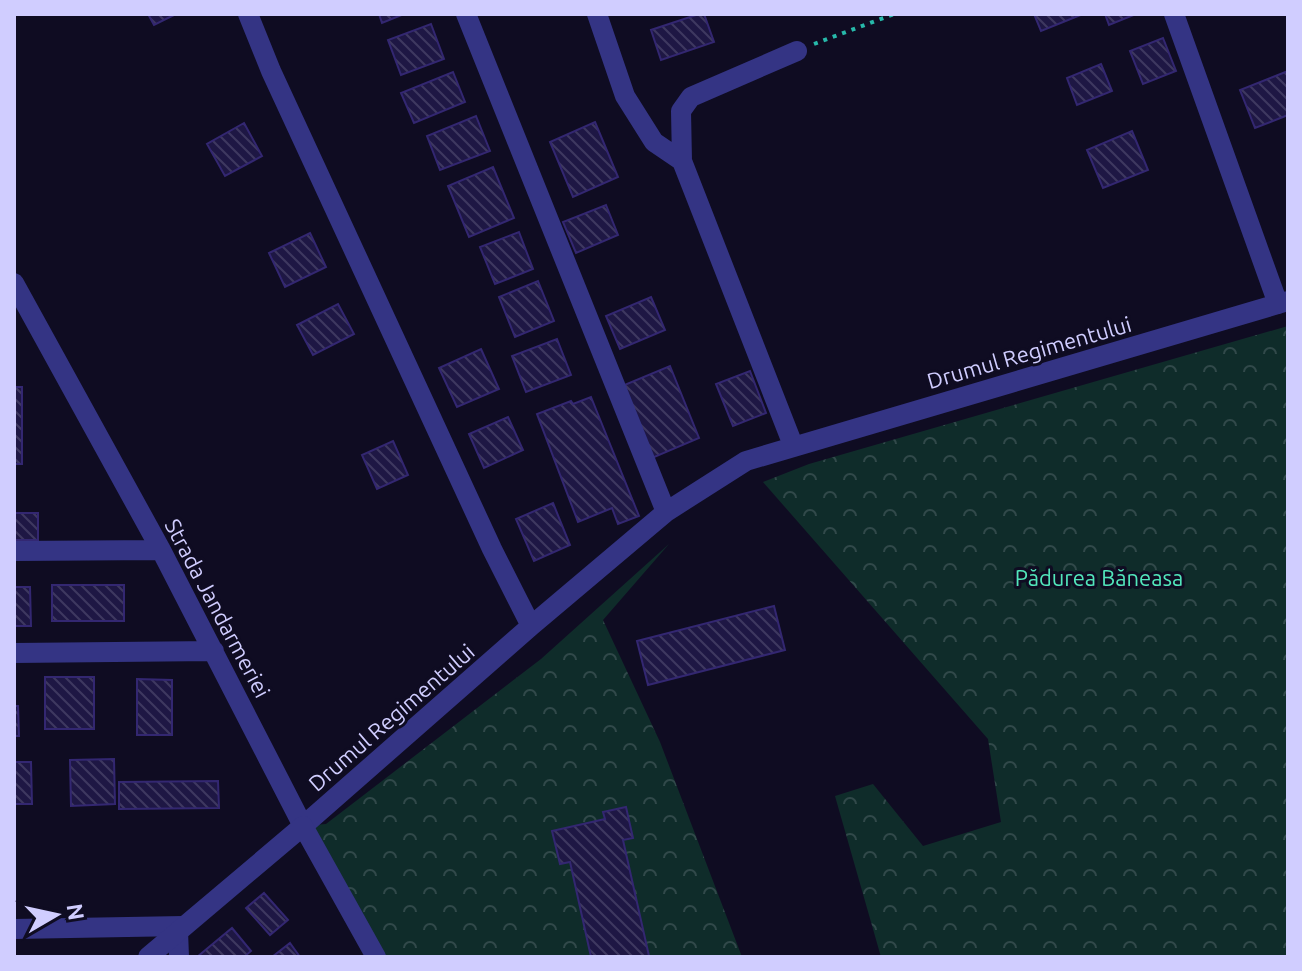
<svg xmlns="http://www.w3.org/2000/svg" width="1302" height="971" font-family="Ubuntu,sans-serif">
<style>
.forest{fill:url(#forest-crowns)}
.building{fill:url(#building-back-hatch);stroke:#332771;stroke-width:2}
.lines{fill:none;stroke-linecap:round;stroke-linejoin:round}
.path{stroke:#27b9aa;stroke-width:4;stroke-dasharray:4 6;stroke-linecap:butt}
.minor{stroke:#343484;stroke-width:20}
.tertiary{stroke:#343484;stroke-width:20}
.labels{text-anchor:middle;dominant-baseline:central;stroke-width:6;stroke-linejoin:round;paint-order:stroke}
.street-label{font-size:22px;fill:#d0cdff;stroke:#0f0c22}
.park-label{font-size:22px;fill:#52e6bb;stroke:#0f0c22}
</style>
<defs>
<pattern id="forest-crowns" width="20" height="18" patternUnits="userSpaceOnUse" patternTransform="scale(2)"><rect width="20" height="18" fill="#0f2c2a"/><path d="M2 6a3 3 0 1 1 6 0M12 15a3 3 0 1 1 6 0" fill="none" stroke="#31494a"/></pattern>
<pattern id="building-back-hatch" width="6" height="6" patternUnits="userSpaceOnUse" patternTransform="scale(2)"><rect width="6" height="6" fill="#1e1744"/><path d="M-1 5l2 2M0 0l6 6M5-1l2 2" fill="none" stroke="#3e3860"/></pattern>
</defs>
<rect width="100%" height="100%" fill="#0f0c22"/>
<path class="forest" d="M 1288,326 L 1288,957 L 881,957 L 835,796 L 873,784 L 923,846 L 1001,822 L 988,739 L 763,482 L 809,464 Z
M 669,544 L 603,620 L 660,742 L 742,957 L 376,957 L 303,826 L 326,824 L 541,659 Z"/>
<path class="building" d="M 148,14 L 176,14 L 154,25 Z
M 379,14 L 404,14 L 382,23 Z
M 699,14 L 704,14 L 714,42 L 661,60 L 651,30 Z
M 1034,14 L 1083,14 L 1041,31 Z
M 1105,14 L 1136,14 L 1109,25 Z
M 431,24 L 444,59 L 401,75 L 388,40 Z
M 1163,38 L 1176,71 L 1143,84 L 1130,51 Z
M 1101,64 L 1112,91 L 1077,105 L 1067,78 Z
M 1288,71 L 1288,115 L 1255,128 L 1240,90 Z
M 453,72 L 465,102 L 414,123 L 401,93 Z
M 476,116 L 490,151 L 440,170 L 427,136 Z
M 595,122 L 618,177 L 573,197 L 550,142 Z
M 244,123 L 262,156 L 225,176 L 207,144 Z
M 1132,131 L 1148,170 L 1103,188 L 1087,150 Z
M 493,167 L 514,218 L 469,237 L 448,186 Z
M 606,205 L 618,235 L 576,253 L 563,222 Z
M 519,232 L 533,269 L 495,284 L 480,247 Z
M 310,233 L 326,267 L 285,287 L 269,253 Z
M 538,281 L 554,321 L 515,337 L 499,297 Z
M 651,297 L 665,330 L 620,349 L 606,316 Z
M 338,304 L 354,334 L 313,355 L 297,325 Z
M 557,339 L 571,375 L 526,392 L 512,356 Z
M 481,349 L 499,389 L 457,407 L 439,368 Z
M 670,366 L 699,438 L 652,458 L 622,386 Z
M 750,371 L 766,413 L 733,426 L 716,384 Z
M 14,387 L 22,387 L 22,464 L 14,464 Z
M 591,397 L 639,516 L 618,524 L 612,508 L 578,522 L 537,414 L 571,401 L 573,404 Z
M 508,417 L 523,450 L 484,468 L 469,434 Z
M 393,441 L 408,475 L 377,489 L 362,455 Z
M 553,503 L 570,545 L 534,561 L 516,519 Z
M 14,513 L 38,513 L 38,540 L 14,540 Z
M 52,585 L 124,585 L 124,621 L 52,621 Z
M 14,587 L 30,587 L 31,626 L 14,626 Z
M 774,606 L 785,650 L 648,685 L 637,641 Z
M 45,677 L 94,677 L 94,729 L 45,729 Z
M 137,679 L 172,680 L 172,735 L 137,735 Z
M 14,706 L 18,706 L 19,736 L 14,736 Z
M 114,759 L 115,804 L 71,806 L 70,760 Z
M 14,762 L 31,762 L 32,804 L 14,804 Z
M 218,781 L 219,808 L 119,809 L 119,782 Z
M 626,807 L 633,838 L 623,840 L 649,956 L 591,957 L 570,862 L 560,864 L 552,831 L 605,819 L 603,812 Z
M 264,893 L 288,920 L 270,935 L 246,908 Z
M 232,928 L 251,951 L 244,957 L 197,957 Z
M 290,943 L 300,957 L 272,957 Z"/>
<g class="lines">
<path class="path" d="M 814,44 L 894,14"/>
<path class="minor" d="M 248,14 L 271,71 L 492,549 L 531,626
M 466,14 L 666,512
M 597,14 L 625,96 L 654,142 L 682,161
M 1174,14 L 1278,304
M 14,283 L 161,550 L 303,826 L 531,626 L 666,512 L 746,461 L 1288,301
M 793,445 L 682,161 L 681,111 L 691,97 L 797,51
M 14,551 L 161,550
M 14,653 L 214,651
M 14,929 L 184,926
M 178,931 L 179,957"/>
<path class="tertiary" d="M 148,957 L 303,826 L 376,957"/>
</g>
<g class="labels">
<g class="street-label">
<text transform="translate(1029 352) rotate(-16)">Drumul Regimentului</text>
<text transform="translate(218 608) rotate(62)">Strada Jandarmeriei</text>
<text transform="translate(391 717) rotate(-41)">Drumul Regimentului</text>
</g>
<g class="park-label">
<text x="1099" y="577">Pădurea Băneasa</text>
</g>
</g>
<rect width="1302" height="971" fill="none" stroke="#d0cdff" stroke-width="32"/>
<g transform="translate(56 915) rotate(81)" stroke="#0f0c22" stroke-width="6" paint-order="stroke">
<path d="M0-6L14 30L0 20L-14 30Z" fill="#d0cdff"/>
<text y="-12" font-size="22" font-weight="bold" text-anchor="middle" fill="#d0cdff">N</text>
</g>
</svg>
